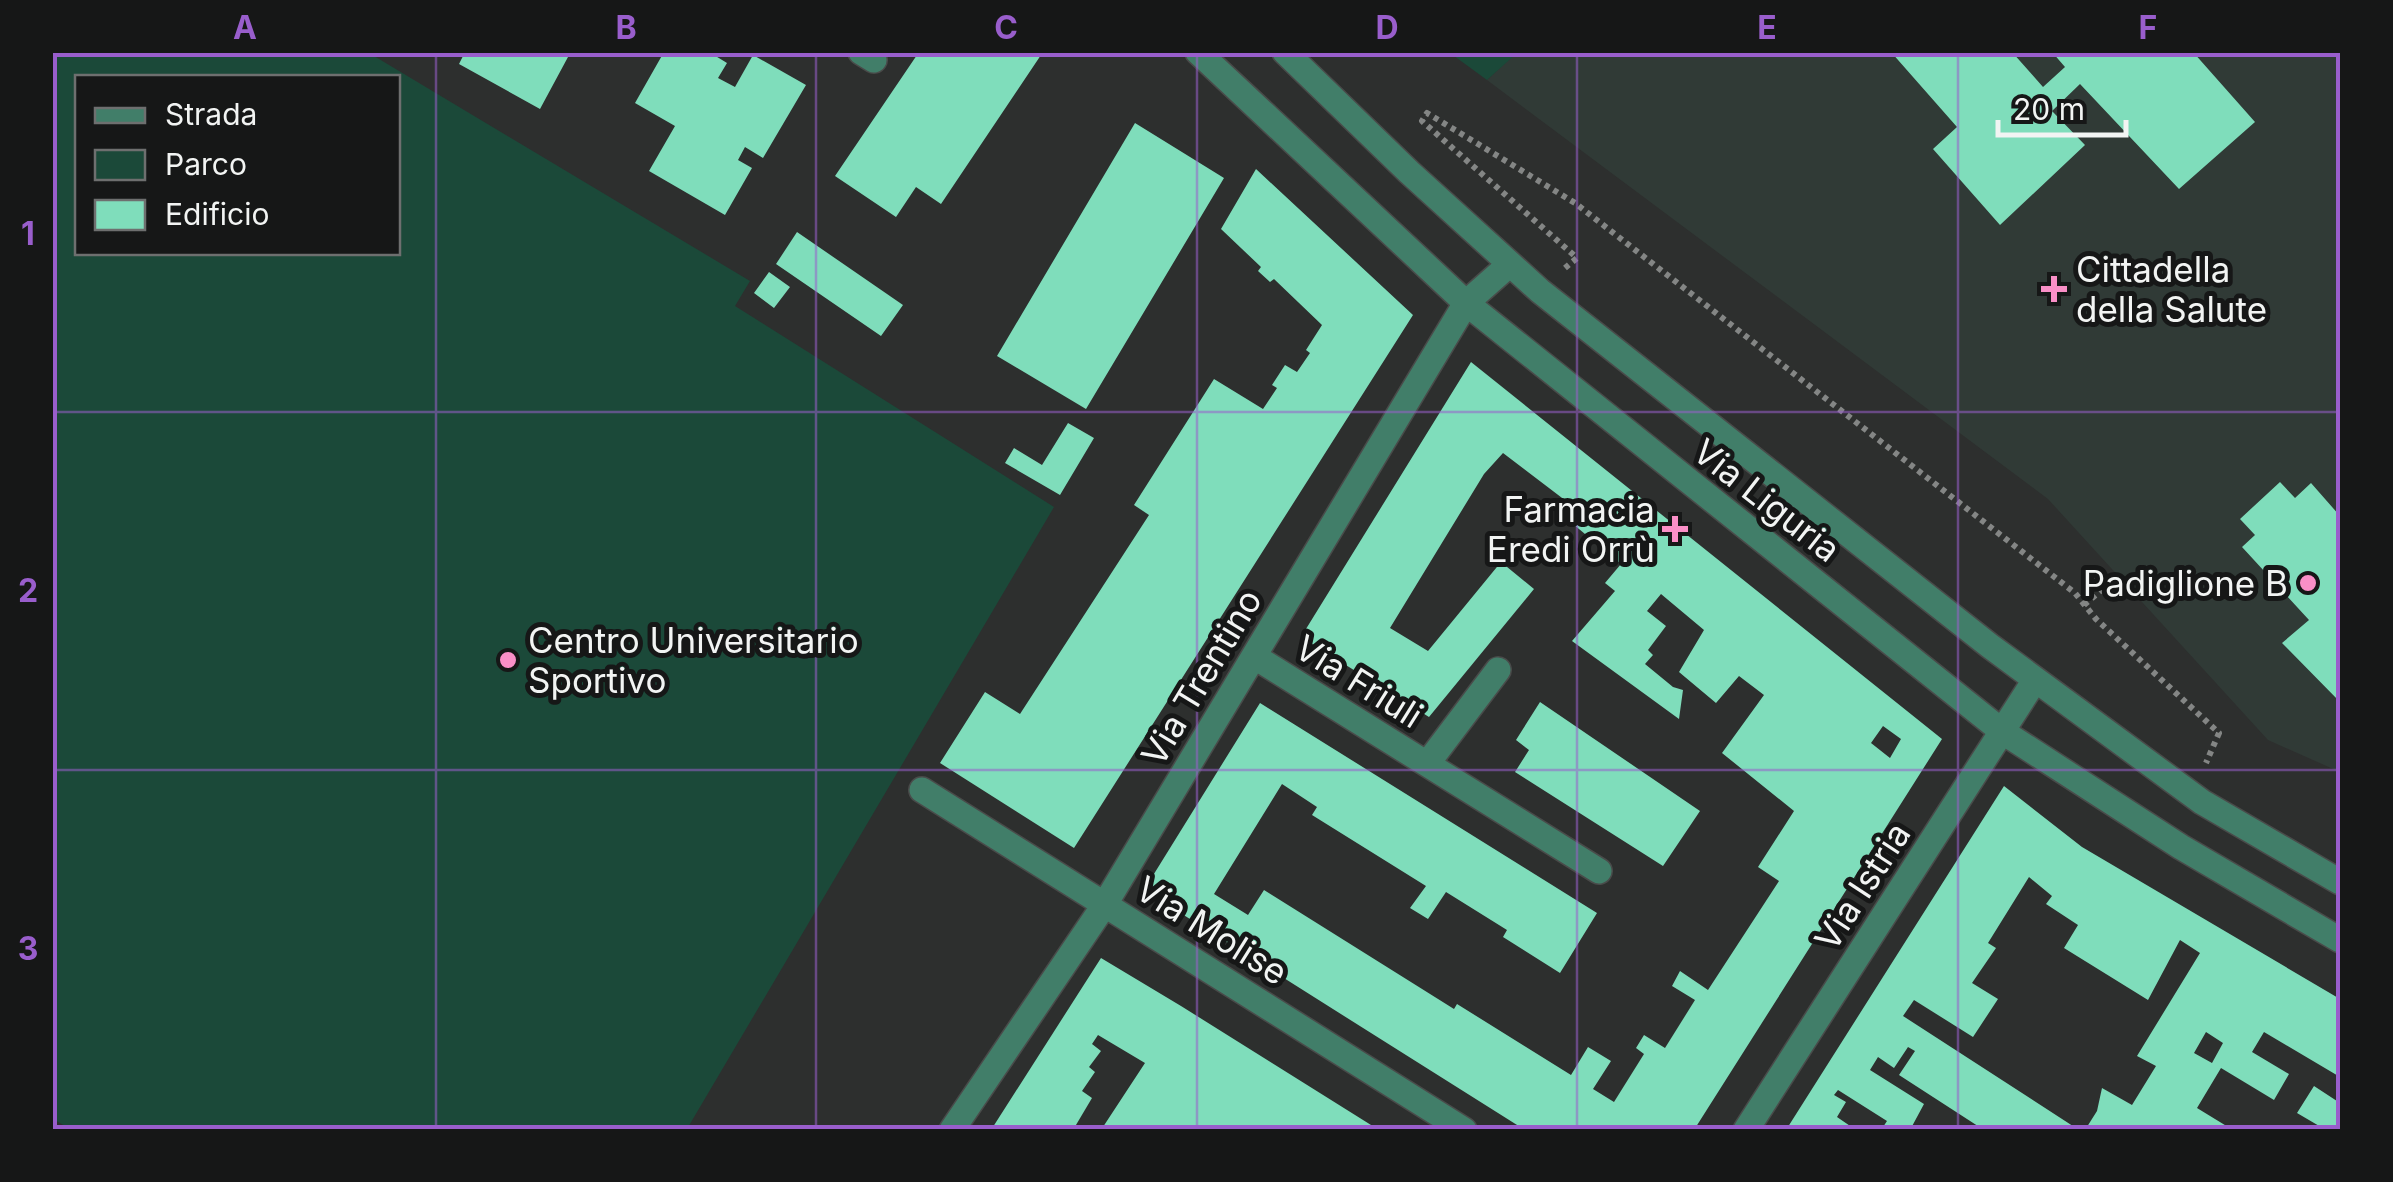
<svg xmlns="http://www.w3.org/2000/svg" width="2393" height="1182" font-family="Inter,sans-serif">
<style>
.built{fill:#303a36}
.green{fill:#1b4939;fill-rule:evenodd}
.building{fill:#7fddbb;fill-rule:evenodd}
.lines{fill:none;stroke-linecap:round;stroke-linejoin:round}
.minor-casing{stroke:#494b4a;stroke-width:28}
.path{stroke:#848685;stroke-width:6;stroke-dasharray:5 5;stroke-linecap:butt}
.minor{stroke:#417e69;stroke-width:25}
.grid{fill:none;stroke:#995ecc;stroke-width:2.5;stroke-opacity:0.55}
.poi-dot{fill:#fa8fc7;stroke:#161717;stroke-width:4}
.labels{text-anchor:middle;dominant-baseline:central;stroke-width:10;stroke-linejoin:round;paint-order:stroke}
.poi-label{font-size:35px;fill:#f2f4f3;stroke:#161717;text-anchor:start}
.street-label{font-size:35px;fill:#f2f4f3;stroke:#161717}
.neatline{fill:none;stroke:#995ecc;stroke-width:4}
.grid-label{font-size:32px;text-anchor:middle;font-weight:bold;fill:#995ecc}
</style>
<rect width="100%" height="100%" fill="#2d2f2e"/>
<path class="built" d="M 1517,52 L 2340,53 L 2340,772 L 2268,740 L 2048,499 L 1487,80 Z"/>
<path class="green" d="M 52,53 L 369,53 L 750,281 L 735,306 L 1054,507 L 687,1129 L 72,1130 L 53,1119 ZM 78,78 L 398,78 L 398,252 L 78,252 Z
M 1450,53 L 1517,53 L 1487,80 Z"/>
<path class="building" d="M 465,52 L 561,52 L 568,57 L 540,109 L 459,64 Z
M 664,52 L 709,52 L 727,63 L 718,78 L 735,87 L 753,55 L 806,85 L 763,158 L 745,147 L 738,160 L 752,168 L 725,215 L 649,171 L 675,126 L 635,103 Z
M 919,52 L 1043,52 L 941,204 L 916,187 L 896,217 L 835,176 Z
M 1891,52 L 2012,52 L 2043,87 L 2065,67 L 2052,52 L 2193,52 L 2255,122 L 2179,189 L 2080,84 L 2052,111 L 2085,145 L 2000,225 L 1933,149 L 1957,127 Z
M 1135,123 L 1224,178 L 1086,409 L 997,356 Z
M 1256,169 L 1413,315 L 1074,848 L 940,763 L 985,692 L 1020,714 L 1149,515 L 1134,505 L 1214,379 L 1263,409 L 1277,388 L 1272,385 L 1285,365 L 1297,372 L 1310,353 L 1306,350 L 1322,325 L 1274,279 L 1270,282 L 1258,271 L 1261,267 L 1221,229 Z
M 797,232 L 903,305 L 881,336 L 776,264 Z
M 769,272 L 790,287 L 774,308 L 754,293 Z
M 1471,362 L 1942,739 L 1694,1130 L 1525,1130 L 1144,890 L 1260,703 L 1597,913 L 1560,973 L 1503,937 L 1507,930 L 1446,892 L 1428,919 L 1410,908 L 1426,886 L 1312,815 L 1317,807 L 1282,784 L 1214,894 L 1248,915 L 1264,890 L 1454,1009 L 1457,1004 L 1571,1075 L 1588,1047 L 1611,1061 L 1593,1089 L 1614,1102 L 1644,1054 L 1636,1048 L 1644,1035 L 1665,1048 L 1695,1000 L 1672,986 L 1680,971 L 1708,990 L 1779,881 L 1758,867 L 1794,811 L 1722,753 L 1764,695 L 1739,676 L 1716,703 L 1679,672 L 1704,630 L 1661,594 L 1647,611 L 1666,626 L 1648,650 L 1653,655 L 1645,664 L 1673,687 L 1683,690 L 1679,719 L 1572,641 L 1615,591 L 1605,583 L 1621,564 L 1561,514 L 1570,504 L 1503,453 L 1484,474 L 1390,628 L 1428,651 L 1501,562 L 1534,589 L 1429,717 L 1301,637 ZM 1883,726 L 1901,739 L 1890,758 L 1871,743 Z
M 1068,423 L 1094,438 L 1060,495 L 1005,463 L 1014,448 L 1042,465 Z
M 2280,482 L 2295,498 L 2311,483 L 2340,516 L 2340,702 L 2282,643 L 2309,620 L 2242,547 L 2255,535 L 2240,519 Z
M 1540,702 L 1700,811 L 1663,866 L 1515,772 L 1529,750 L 1516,740 Z
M 2004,786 L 2082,847 L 2340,999 L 2340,1077 L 2264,1032 L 2252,1052 L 2289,1074 L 2274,1100 L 2221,1068 L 2197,1108 L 2233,1130 L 2085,1130 L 2097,1111 L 2102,1088 L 2132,1105 L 2156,1066 L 2137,1056 L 2200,953 L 2180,940 L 2148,1000 L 2064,948 L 2078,925 L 2046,904 L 2052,896 L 2029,877 L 1988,943 L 1996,948 L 1972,983 L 1998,999 L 1973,1037 L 1914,1000 L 1903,1016 L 2079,1130 L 1984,1130 L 1899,1075 L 1915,1051 L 1908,1047 L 1894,1068 L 1878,1057 L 1870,1070 L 1924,1104 L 1910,1130 L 1881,1130 L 1887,1121 L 1838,1090 L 1834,1095 L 1846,1102 L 1837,1117 L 1856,1130 L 1786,1130 ZM 2206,1032 L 2223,1043 L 2212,1063 L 2194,1053 Z
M 1101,958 L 1181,1006 L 1379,1130 L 1101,1130 L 1145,1063 L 1098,1035 L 1092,1044 L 1101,1051 L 1089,1067 L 1095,1072 L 1082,1091 L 1092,1098 L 1073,1130 L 991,1130 Z
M 2314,1086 L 2340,1103 L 2340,1130 L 2326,1130 L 2297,1113 Z"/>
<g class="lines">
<g class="minor-casing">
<path id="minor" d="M 861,52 L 874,60
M 1198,52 L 1466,303 L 2003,732 L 2181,847 L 2340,940
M 1285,52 L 1409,172 L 1540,291 L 1990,646 L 2202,802 L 2340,882
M 1255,657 L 1599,871
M 1427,764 L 1498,670
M 922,790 L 1464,1130
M 952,1130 L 1105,904 L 1466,303 L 1510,264
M 1746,1130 L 2035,680"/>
</g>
<path class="path" d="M 1565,268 L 1577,258 L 1422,121 L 1427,113 L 1575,203 L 2075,593 L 2096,619 L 2219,733 L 2206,763
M 2084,605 L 2118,576"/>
<use href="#minor" class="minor"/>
</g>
<path class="grid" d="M 436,52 L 436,1130M 816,52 L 816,1130M 1197,52 L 1197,1130M 1577,52 L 1577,1130M 1958,52 L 1958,1130M 52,412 L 2340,412M 52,770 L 2340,770"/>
<g class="poi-dot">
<path d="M2049 274h10v10h10v10h-10v10h-10v-10h-10v-10h10z"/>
<path d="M1670 514h10v10h10v10h-10v10h-10v-10h-10v-10h10z"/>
<circle cx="2308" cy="583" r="10"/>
<circle cx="508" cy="660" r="10"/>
</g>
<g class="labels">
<g class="poi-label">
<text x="2076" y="269">Cittadella<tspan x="2076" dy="40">della Salute</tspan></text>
<text x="1655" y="509" text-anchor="end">Farmacia<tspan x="1655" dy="40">Eredi Orrù</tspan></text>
<text x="2288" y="583" text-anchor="end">Padiglione B</text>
<text x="528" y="640">Centro Universitario<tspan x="528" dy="40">Sportivo</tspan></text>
</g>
<g class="street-label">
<text transform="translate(1767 500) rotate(38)">Via Liguria</text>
<text transform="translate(1201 677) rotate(-59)">Via Trentino</text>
<text transform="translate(1359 681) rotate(32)">Via Friuli</text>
<text transform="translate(1862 886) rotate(-57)">Via Istria</text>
<text transform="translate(1212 930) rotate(32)">Via Molise</text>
</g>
</g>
<rect width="2393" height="1182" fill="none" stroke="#161717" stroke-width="110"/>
<rect x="75" y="75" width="325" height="180" fill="#161717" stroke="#6e6f6f" stroke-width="2.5"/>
<rect x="95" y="108" width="50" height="15" fill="#417e69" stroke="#6e6f6f" stroke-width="2.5"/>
<text x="165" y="125" font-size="30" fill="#f2f4f3">Strada</text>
<rect x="95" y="150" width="50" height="30" fill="#1b4939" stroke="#6e6f6f" stroke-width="2.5"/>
<text x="165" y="175" font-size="30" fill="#f2f4f3">Parco</text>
<rect x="95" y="200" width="50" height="30" fill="#7fddbb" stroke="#6e6f6f" stroke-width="2.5"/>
<text x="165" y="225" font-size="30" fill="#f2f4f3">Edificio</text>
<path d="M1998 120v15h128v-15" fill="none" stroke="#f2f4f3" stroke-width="5"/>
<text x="2013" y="120" font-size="30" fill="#f2f4f3" stroke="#161717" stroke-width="8" paint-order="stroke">20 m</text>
<rect x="55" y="55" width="2283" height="1072" class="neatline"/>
<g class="grid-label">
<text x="245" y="39">A</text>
<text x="626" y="39">B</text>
<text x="1006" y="39">C</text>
<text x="1387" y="39">D</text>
<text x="1767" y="39">E</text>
<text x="2148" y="39">F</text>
<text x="28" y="245">1</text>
<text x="28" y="602">2</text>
<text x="28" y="960">3</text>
</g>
</svg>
